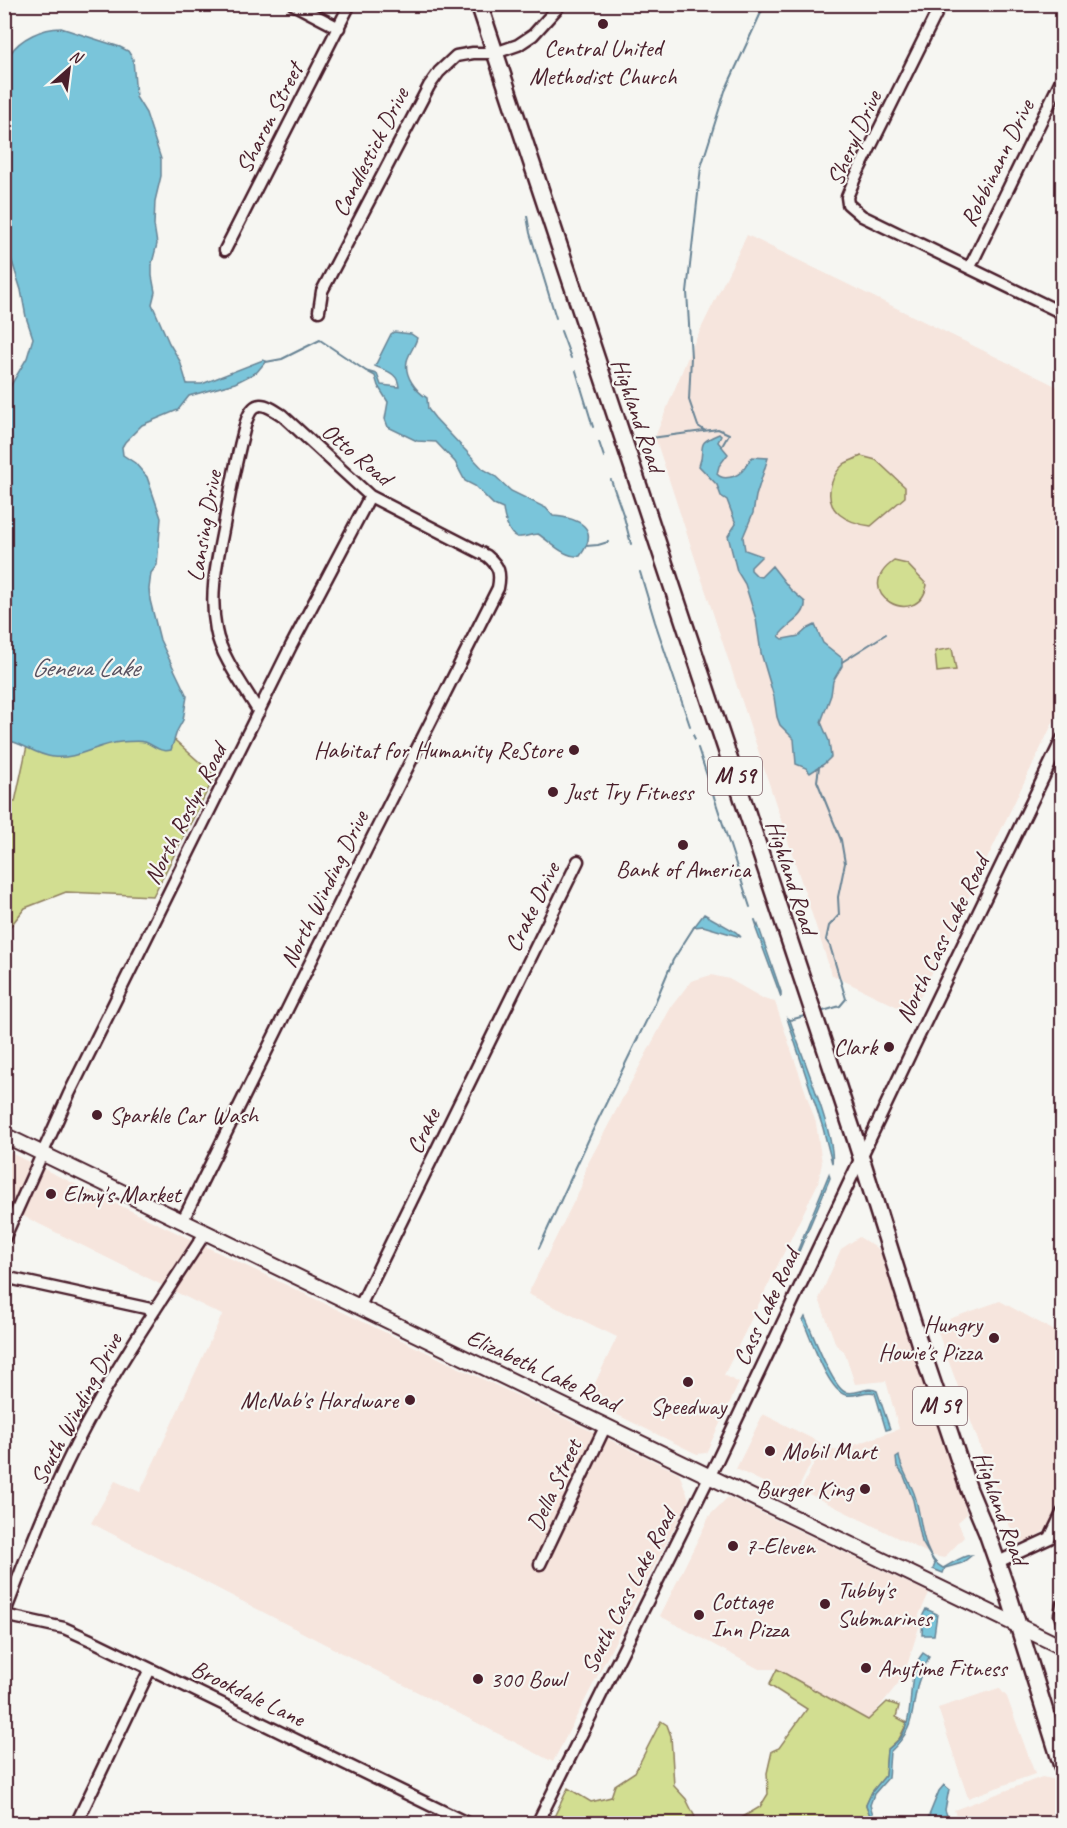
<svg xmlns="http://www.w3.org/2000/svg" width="1067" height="1828" font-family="Caveat,sans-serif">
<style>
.built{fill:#f6e5dd}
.green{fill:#d2de91;stroke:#8e7e5e;stroke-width:1.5}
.water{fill:#7ac5da;stroke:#678394;stroke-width:1.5}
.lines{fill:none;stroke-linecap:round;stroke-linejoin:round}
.stream{stroke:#678394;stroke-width:2}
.minor-casing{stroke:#4a1f2b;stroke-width:15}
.major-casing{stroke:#4a1f2b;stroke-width:18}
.highway-casing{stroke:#4a1f2b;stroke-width:20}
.minor{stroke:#f6f6f2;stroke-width:10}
.major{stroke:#f6f6f2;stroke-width:14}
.highway{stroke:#f6f6f2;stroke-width:15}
.poi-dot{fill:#4a1f2b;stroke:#f6f6f2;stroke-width:2}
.labels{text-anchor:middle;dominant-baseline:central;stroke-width:4.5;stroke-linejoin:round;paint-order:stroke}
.shield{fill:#f6f6f2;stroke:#7e6067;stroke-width:1.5}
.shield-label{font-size:22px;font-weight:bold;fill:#4a1f2b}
.poi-label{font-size:24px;fill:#4a1f2b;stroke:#f6f6f2;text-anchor:start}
.street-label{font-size:24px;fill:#4a1f2b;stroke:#f6f6f2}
.water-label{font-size:26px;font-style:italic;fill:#585160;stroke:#f6f6f2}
</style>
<rect width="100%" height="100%" fill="#f6f6f2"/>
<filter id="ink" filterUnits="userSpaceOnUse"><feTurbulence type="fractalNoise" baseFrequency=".0167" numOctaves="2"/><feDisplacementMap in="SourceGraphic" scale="12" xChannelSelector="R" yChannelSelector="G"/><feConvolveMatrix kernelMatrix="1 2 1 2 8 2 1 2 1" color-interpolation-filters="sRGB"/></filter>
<g filter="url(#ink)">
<path class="built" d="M 747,235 L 1062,389 L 1062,704 L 912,1014 L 832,975 L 655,437 L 692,347 Z
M 711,975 L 729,979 L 764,999 L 775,1002 L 816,1123 L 822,1163 L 818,1183 L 724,1375 L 739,1383 L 706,1453 L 697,1454 L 587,1400 L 617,1337 L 528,1294 L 581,1187 L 585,1169 L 671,1007 L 691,981 Z
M 4,1150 L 679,1473 L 689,1499 L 553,1762 L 91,1523 L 115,1481 L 140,1492 L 222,1315 L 5,1207 Z
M 859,1237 L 880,1250 L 967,1514 L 958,1522 L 964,1537 L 944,1558 L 934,1556 L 801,1490 L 823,1444 L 838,1451 L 899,1429 L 886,1381 L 855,1384 L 844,1351 L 836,1345 L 819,1299 L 841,1249 Z
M 1000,1301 L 1062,1335 L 1062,1495 L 1047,1529 L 1031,1540 L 1016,1543 L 937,1330 L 950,1327 L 949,1319 Z
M 763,1414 L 821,1443 L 794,1497 L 736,1469 Z
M 728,1497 L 929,1593 L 919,1615 L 919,1627 L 906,1669 L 900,1681 L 869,1720 L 778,1669 L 759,1669 L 660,1616 L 710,1515 Z
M 999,1688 L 1007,1697 L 1035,1774 L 968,1798 L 938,1708 Z
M 1042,1777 L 1057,1780 L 1062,1795 L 1062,1823 L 959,1823 L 954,1810 Z"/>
<path class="green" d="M 861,456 L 876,460 L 905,487 L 905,497 L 871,526 C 848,523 824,512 831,485 C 833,478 838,469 844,464 C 848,461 856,459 861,456 Z
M 894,561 L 907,564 L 927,585 C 918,631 848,593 894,561 Z
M 952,648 L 956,670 L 937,672 L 935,651 Z
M 140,709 L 215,776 L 153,896 L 66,892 L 25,908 L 5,933 L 5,800 L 15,802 L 30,732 Z
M 777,1669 L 868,1720 L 887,1702 L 899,1706 L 896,1717 L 907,1723 L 899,1739 L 887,1750 L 885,1776 L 872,1792 L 866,1805 L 871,1818 L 870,1823 L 731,1824 L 760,1807 L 768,1794 L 767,1773 L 772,1751 L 779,1748 L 807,1709 L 769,1685 Z
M 661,1721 L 667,1725 L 671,1736 L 674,1786 L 686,1799 L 696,1819 L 704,1823 L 551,1823 L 568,1788 L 591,1802 L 611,1797 L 615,1785 L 635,1772 Z"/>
<path class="water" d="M 61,28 L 120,47 L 128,51 L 133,59 L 136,97 L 146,113 L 161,159 L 161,176 L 155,201 L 154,225 L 157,244 L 152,263 L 152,276 L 155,292 L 152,304 L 169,343 L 180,361 L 187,384 L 202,384 L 263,360 L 266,361 L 257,372 L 235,383 L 189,396 L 178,410 L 142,425 L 125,442 L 122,447 L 123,455 L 135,463 L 147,477 L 161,518 L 157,565 L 151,573 L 149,589 L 150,600 L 160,640 L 187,696 L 183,720 L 177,731 L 171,750 C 159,753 154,745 145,742 C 138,740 128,742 121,742 C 97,744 77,760 53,757 C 35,755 22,742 5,740 L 5,395 L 27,358 L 33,338 L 26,317 L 21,290 L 10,255 L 5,229 L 5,73 C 6,67 7,59 10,54 C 20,38 43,28 61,28 Z
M 394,332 L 411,334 L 417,338 C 415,346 409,353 407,361 C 404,376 416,391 427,398 L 428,409 L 435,418 L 483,469 L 494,475 L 511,491 L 546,508 L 553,516 C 579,518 601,528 580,556 C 564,558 551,542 538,534 C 532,534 523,538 517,537 C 508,534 504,517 503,509 L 494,505 L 475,486 L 465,481 L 455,462 L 436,442 L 417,441 L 388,427 L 385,419 L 388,402 L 378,386 L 375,376 L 366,371 L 377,374 L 381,385 L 399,387 C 398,372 385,371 375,366 L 391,334 Z
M 719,434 L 721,436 L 718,442 L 728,454 L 719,466 L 717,474 C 723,481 737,477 743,470 C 747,466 748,461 752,457 L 768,458 L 756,496 L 753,513 L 743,537 L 745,550 L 762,556 L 751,567 L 751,570 L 757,576 L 761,577 L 772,566 L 790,589 L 805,602 C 807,617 786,624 779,636 L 783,639 L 799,636 L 807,629 L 815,625 L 823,643 L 842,658 L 842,666 L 833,681 L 831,695 L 821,722 L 829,741 L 831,757 L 824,764 L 810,773 L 806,768 L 796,764 L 794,739 L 780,725 L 777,717 L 774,697 L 761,653 L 756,619 L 745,584 L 737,571 L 728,536 L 736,524 L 727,500 L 721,496 L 717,485 L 699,466 C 707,445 693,445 719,434 Z
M 704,914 L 736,932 L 741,937 L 703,926 L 694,927 Z
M 758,925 L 781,992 L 781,997 L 756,929 Z
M 787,1018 L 790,1020 C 799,1049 837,1138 832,1163 L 823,1128 Z
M 829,1174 L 830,1178 L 797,1256 L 794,1259 Z
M 805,1317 C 812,1332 832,1386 845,1392 C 856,1396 867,1385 877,1391 L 890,1429 L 886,1430 L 875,1393 C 865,1390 856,1397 846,1395 C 828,1391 811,1338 803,1321 Z
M 899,1456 C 900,1467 911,1483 915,1496 C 922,1517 921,1557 943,1568 C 952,1564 964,1554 972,1555 L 962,1563 L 945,1568 L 943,1573 L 933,1569 L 935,1564 L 922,1542 L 913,1500 L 904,1476 L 897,1466 L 896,1458 Z
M 926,1609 L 937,1614 L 934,1635 L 922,1635 L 923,1615 Z
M 923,1653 L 929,1657 C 925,1665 921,1674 918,1683 C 910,1715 916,1728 890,1752 L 888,1778 L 874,1794 L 870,1805 L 874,1818 L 874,1823 L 870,1823 L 871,1818 L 866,1805 L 872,1792 L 885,1776 L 887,1750 C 892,1746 897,1742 901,1737 C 917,1712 904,1676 923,1653 Z
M 944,1785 L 949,1789 L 945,1810 L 950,1823 L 926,1823 L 939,1791 Z"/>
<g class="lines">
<path class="stream" d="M 527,216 L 530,233 L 556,318
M 561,331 L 571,358
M 266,362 L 282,359 L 320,340 L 366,371
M 576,371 L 593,427
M 704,430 L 698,426 L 689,400 L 691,357 L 687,292 L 701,167 L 725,91 L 765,4
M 644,439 L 718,429 L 729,434 L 722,446
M 599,442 L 604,457
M 611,480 L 624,517 L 631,544
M 586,546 L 598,545 L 608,542
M 640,572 L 655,622 L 690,726
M 842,662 L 886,634
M 693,735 L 695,739
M 698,748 L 750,907
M 819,767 L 817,781 L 841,840 L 845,863 L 838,897 L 839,915 L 829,926 L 826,940 L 830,946 L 846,999 L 840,1006 L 820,1012
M 755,920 L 757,926
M 790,1020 L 808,1015
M 539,1248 L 592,1132 L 654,1005 L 673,960 L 694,927"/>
<g class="minor-casing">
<path id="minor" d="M 293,4 L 339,28
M 941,4 L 855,178 L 847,197 L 848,204 L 862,216 L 1062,313
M 225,250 L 350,4
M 970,267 L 1062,78
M 319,311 L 322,291 L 429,86 L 439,72 L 456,56 L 473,53 L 495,53 L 518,45 L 533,35 L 561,4
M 182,1222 L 371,840 L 498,588 C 501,573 499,566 487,556 L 370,496 L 282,415 C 264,403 254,398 246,422 C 237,456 230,491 224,525 C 217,561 209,594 216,630 C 220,655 246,690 259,712
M 4,1239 L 69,1094 L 291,646 L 370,496
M 4,1277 L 155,1310
M 359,1308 L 578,861
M 998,1562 L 1050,1538 L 1062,1513
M 540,1564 L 606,1425
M 1062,1605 L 1060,1615 L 1062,1622
M 4,1615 L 64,1628 L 95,1642 L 469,1824
M 4,1615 C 29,1550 54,1484 87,1423 C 122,1357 165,1295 205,1233
M 76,1824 L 150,1669
M 537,1824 L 717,1461 L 912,1050 L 1062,739"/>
</g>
<g class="major-casing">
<path id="major" d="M 4,1135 C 357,1307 710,1476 1062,1647"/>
</g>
<g class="highway-casing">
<path id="highway" d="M 479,4 L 855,1138 L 919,1342 L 969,1490 L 987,1533 L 1009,1596 L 1062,1766"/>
</g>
<use href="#minor" class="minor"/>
<use href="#major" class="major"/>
<use href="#highway" class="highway"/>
</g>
</g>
<g class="poi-dot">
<circle cx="603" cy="24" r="6"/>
<circle cx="574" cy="750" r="6"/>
<circle cx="553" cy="792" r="6"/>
<circle cx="683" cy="845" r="6"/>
<circle cx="889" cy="1047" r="6"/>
<circle cx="97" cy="1115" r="6"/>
<circle cx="51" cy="1194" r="6"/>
<circle cx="994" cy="1338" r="6"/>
<circle cx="688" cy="1382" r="6"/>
<circle cx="410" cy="1400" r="6"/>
<circle cx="770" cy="1451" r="6"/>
<circle cx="865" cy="1489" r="6"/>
<circle cx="733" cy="1546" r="6"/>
<circle cx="825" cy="1604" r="6"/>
<circle cx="699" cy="1615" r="6"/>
<circle cx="866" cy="1668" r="6"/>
<circle cx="478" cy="1679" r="6"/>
</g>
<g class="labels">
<g class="shield">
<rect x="708" y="757" width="54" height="38" rx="4.5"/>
<rect x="913" y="1387" width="54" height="38" rx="4.5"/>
</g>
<g class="shield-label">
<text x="735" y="776">M 59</text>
<text x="940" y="1406">M 59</text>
</g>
<g class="poi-label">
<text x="603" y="48" text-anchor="middle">Central United<tspan x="603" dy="28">Methodist Church</tspan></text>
<text x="562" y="750" text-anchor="end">Habitat for Humanity ReStore</text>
<text x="565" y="792">Just Try Fitness</text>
<text x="683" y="869" text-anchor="middle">Bank of America</text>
<text x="877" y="1047" text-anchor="end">Clark</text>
<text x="109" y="1115">Sparkle Car Wash</text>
<text x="63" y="1194">Elmy's Market</text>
<text x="982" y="1324" text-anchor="end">Hungry<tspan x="982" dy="28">Howie's Pizza</tspan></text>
<text x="398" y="1400" text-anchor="end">McNab's Hardware</text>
<text x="688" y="1406" text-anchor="middle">Speedway</text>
<text x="782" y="1451">Mobil Mart</text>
<text x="853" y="1489" text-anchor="end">Burger King</text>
<text x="745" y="1546">7-Eleven</text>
<text x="837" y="1590">Tubby's<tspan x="837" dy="28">Submarines</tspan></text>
<text x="711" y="1601">Cottage<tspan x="711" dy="28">Inn Pizza</tspan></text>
<text x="878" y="1668">Anytime Fitness</text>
<text x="490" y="1679">300 Bowl</text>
</g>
<g class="street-label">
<text transform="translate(269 118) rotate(-63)">Sharon Street</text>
<text transform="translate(854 138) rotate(-66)">Sheryl Drive</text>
<text transform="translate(370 152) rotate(-63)">Candlestick Drive</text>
<text transform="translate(997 163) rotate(-64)">Robbinann Drive</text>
<text transform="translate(638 415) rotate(71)">Highland Road</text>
<text transform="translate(357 454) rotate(40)">Otto Road</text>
<text transform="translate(204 526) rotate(-80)">Lansing Drive</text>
<text transform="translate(185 814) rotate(-63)">North Roslyn Road</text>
<text transform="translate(792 877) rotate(72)">Highland Road</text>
<text transform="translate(324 889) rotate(-64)">North Winding Drive</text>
<text transform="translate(532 907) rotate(-64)">Crake Drive</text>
<text transform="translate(942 939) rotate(-64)">North Cass Lake Road</text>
<text transform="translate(423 1131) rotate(-64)">Crake</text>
<text transform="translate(766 1307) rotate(-65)">Cass Lake Road</text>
<text transform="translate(543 1370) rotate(25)">Elizabeth Lake Road</text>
<text transform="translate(76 1409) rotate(-62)">South Winding Drive</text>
<text transform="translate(554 1485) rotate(-65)">Della Street</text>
<text transform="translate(1001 1508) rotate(70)">Highland Road</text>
<text transform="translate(628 1591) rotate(-63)">South Cass Lake Road</text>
<text transform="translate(248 1693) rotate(26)">Brookdale Lane</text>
</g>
<g class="water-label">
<text x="85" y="667">Geneva Lake</text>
</g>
</g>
<rect width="1067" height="1828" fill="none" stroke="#f6f6f2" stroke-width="24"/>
<rect x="12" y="12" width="1043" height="1804" fill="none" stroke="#4a1f2b" stroke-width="2" filter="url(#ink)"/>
<g transform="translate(69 69) rotate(28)" stroke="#f6f6f2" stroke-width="4.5" paint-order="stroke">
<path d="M0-4.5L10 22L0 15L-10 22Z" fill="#4a1f2b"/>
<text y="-9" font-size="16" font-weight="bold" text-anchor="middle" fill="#4a1f2b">N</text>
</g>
</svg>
